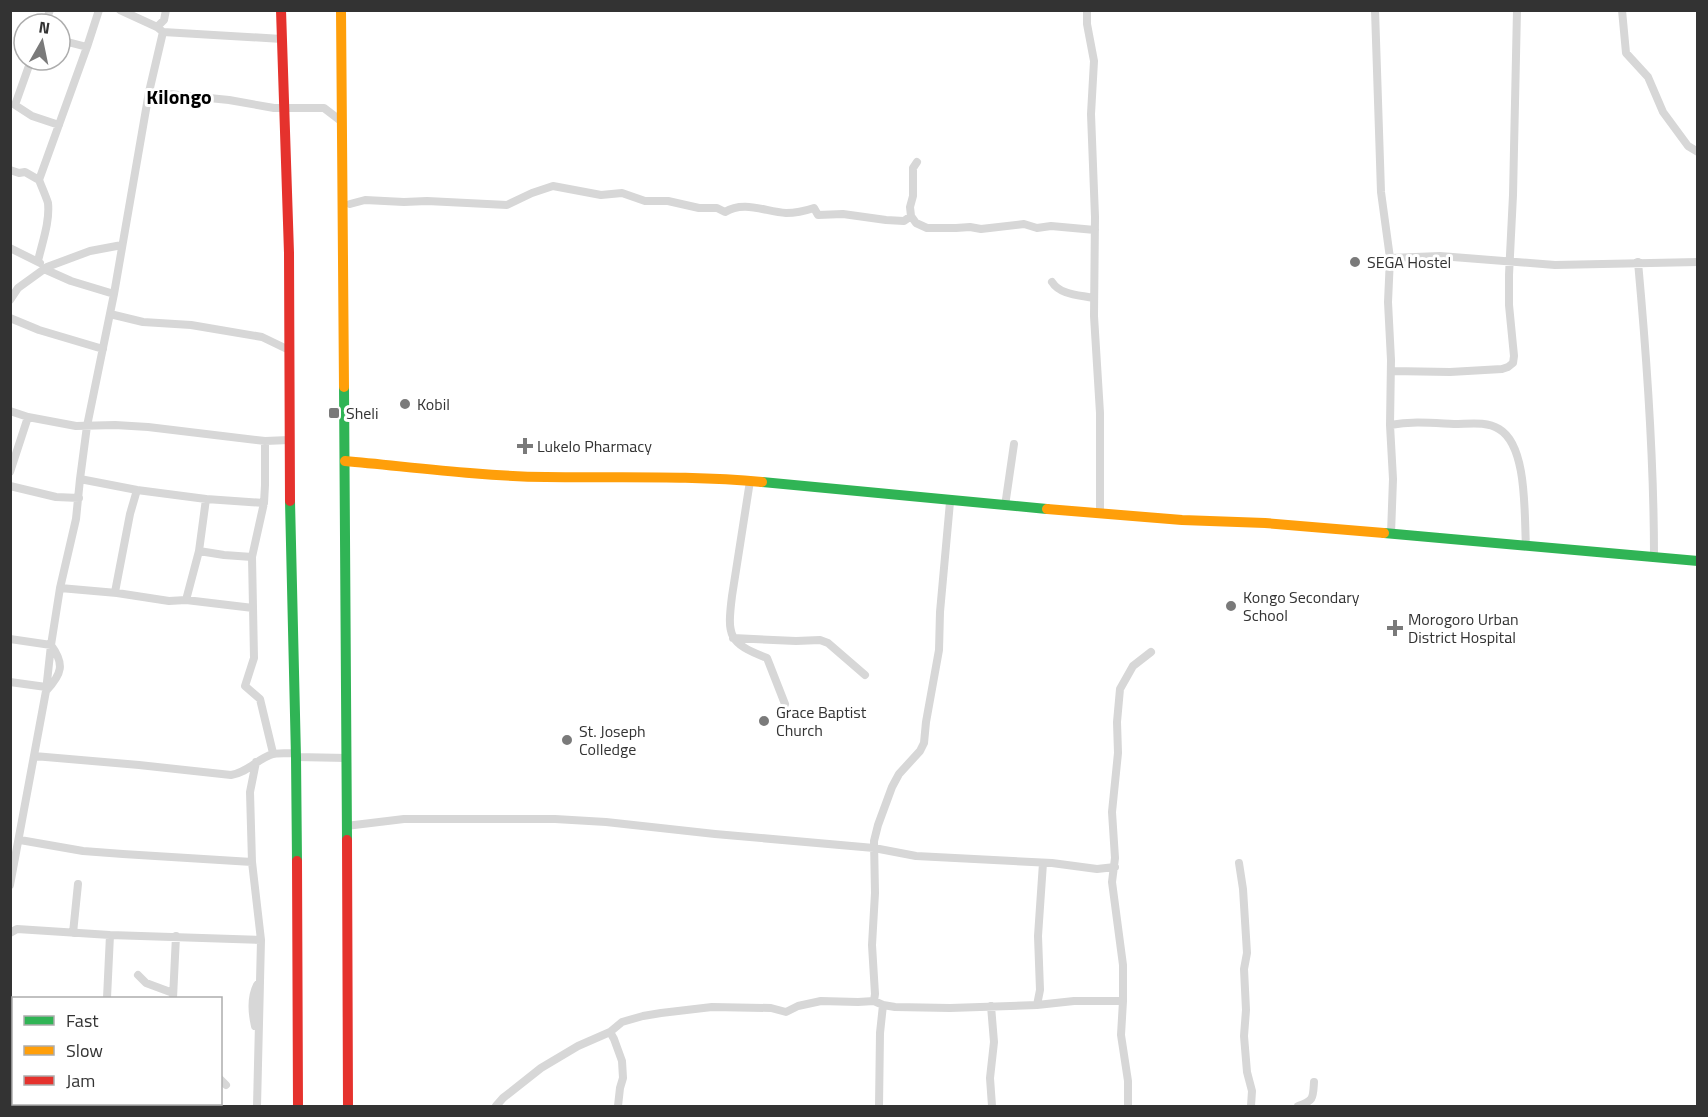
<svg xmlns="http://www.w3.org/2000/svg" width="1708" height="1117" font-family="'Titillium Web',sans-serif">
<style>
.lines{fill:none;stroke-linecap:round;stroke-linejoin:round}
.street{stroke:#d7d7d7;stroke-width:8}
.fast{stroke:#30b455;stroke-width:10}
.slow{stroke:#ff9f0a;stroke-width:10}
.jam{stroke:#e5322d;stroke-width:10}
.poi-dot{fill:#7a7a7a;stroke:#fff;stroke-width:2}
.labels{text-anchor:middle;dominant-baseline:central;stroke-width:6;stroke-linejoin:round;paint-order:stroke}
.poi-label{font-size:16px;fill:#333;stroke:#fff;text-anchor:start}
.quarter-label{font-size:20px;font-weight:bold;fill:#000;stroke:#fff}
</style>
<rect width="100%" height="100%" fill="#fff"/>
<g class="lines">
<path class="street" d="M 120,10 L 157,27 L 163,32
M 1087,10 L 1087,24 L 1094,61 L 1091,114 L 1095,217 L 1094,316 L 1100,413 L 1100,513
M 1375,10 L 1381,192 L 1390,258 L 1388,302 L 1391,360 L 1390,425 L 1393,479 L 1391,534
M 1622,10 L 1626,53 L 1648,77 L 1663,112 L 1688,146 L 1698,152
M 45,24 L 50,10
M 157,27 L 164,20 L 166,10
M 60,40 L 87,47
M 31,60 L 15,105 L 32,116 L 59,125
M 149,92 L 229,100 L 274,108 L 324,108 L 341,121
M 917,162 L 913,168 L 913,196 L 910,207 L 911,216 L 916,223 L 927,228 L 956,228 L 970,227 L 981,229 L 1024,224 L 1037,228 L 1051,226 L 1095,230
M 10,170 L 19,173 L 25,172 L 39,180 C 41,185 47,199 48,203 C 50,222 42,243 38,261
M 39,180 L 87,47 L 99,10
M 350,204 L 365,200 L 404,202 L 427,201 L 507,205 L 532,193 L 553,186 L 601,195 L 622,193 L 645,201 L 668,201 L 699,208 L 717,208 L 725,212 C 744,200 766,212 786,213 C 795,213 805,211 814,208 L 818,215 L 843,214 L 886,220 L 904,221 L 911,216
M 10,248 L 40,263
M 1390,258 L 1440,256 L 1555,265 L 1698,262
M 1638,262 C 1647,360 1654,459 1654,557
M 44,269 L 71,281 L 114,294
M 1052,282 C 1060,295 1080,295 1093,298
M 10,300 L 18,288 L 47,267 L 90,251 L 122,245
M 110,314 L 143,322 L 191,325 L 262,337 L 289,350
M 10,318 L 39,330 L 103,349
M 1391,371 L 1450,372 L 1502,369 L 1508,367 L 1513,363 L 1514,356 L 1509,305 L 1509,275 L 1513,195 L 1517,10
M 10,411 L 28,417 L 76,426 L 115,425 L 148,427 L 265,441 L 289,440
M 1390,425 C 1412,421 1432,423 1454,424 C 1469,424 1486,421 1499,429 C 1528,446 1524,516 1526,546
M 265,441 L 265,485 L 264,503 L 252,557 L 254,658 L 245,686 L 260,699 L 273,753
M 10,472 L 28,417
M 80,479 L 137,490 L 206,499 L 264,503
M 750,481 L 732,596 C 727,636 728,643 767,658 L 785,704
M 10,486 L 56,497 L 79,498
M 1005,506 L 1014,444
M 199,551 L 224,555 L 252,557
M 60,588 L 117,593 L 169,601 L 186,600 L 253,608
M 115,592 L 130,514 L 137,490
M 186,600 L 199,551 L 206,499
M 733,638 L 796,641 L 820,640 L 828,643 L 865,675
M 10,639 L 51,645 L 46,691
M 10,682 L 46,687
M 34,756 L 139,765 L 231,775 C 248,772 255,761 270,755 C 278,752 287,754 295,753
M 296,757 L 347,758
M 256,762 L 250,792 L 252,862 L 261,940 L 257,1106
M 346,826 L 404,819 L 555,819 L 606,822 L 715,834 L 874,848 L 916,856 L 1052,863 L 1097,869 L 1115,867
M 20,840 L 83,851 L 123,854 L 252,862
M 1239,863 L 1243,889 L 1247,953 L 1244,969 L 1246,1010 L 1244,1036 L 1247,1072 L 1252,1091 L 1251,1106
M 10,885 L 46,691 C 62,674 65,664 51,645 L 60,588 L 76,519 L 80,479 L 87,426 L 114,294 L 149,92 L 163,32 L 282,39
M 10,933 L 17,929 L 110,935 L 261,940
M 73,933 L 78,884
M 138,975 L 146,983 L 173,993
M 107,998 L 110,935
M 173,998 L 176,936
M 874,1001 L 875,994 L 872,945 L 875,893 L 874,841 L 878,825 L 892,787 L 899,774 L 920,751 L 924,743 L 926,722 L 939,650 L 940,612 L 950,502
M 1123,1001 L 1123,965 L 1112,882 L 1115,858 L 1112,812 L 1118,753 L 1117,722 L 1120,689 L 1133,666 L 1151,652
M 1037,1005 L 1040,990 L 1038,936 L 1043,863
M 991,1006 L 994,1042 L 990,1078 L 992,1106
M 10,1011 L 14,1012
M 255,1026 C 252,1013 251,997 257,985
M 610,1032 L 614,1039 L 622,1061 L 623,1078 L 620,1088 L 618,1106
M 220,1079 L 226,1085
M 10,1094 L 14,1094
M 115,1104 L 137,1106
M 105,1106 L 106,1104
M 168,1106 L 168,1104
M 496,1106 L 503,1098 L 541,1068 L 578,1046 L 610,1032 L 622,1022 L 643,1016 L 661,1013 L 712,1007 L 771,1008 L 786,1012 L 798,1006 L 821,1001 L 858,1002 L 874,1001 L 883,1005 L 895,1007 L 950,1008 L 1037,1005 L 1074,1001 L 1123,1001 L 1121,1035 L 1128,1081 L 1128,1106
M 879,1106 L 880,1033 L 883,1005
M 1298,1106 C 1314,1101 1313,1098 1314,1082"/>
<path class="fast" d="M 344,387 L 347,840
M 762,482 L 1047,509
M 290,501 L 296,757 L 297,861
M 1384,533 L 1698,561"/>
<path class="slow" d="M 341,10 L 344,387
M 345,461 C 412,467 479,476 546,477 C 618,478 691,475 762,482
M 1047,509 L 1182,520 L 1265,523 L 1384,533"/>
<path class="jam" d="M 281,10 L 289,253 L 290,501
M 347,840 L 348,1106
M 297,861 L 298,1106"/>
</g>
<g class="poi-dot">
<circle cx="1355" cy="262" r="6"/>
<circle cx="405" cy="404" r="6"/>
<rect x="328" y="407" width="12" height="12" rx="3"/>
<path d="M522 437h6v6h6v6h-6v6h-6v-6h-6v-6h6z"/>
<circle cx="1231" cy="606" r="6"/>
<path d="M1392 619h6v6h6v6h-6v6h-6v-6h-6v-6h6z"/>
<circle cx="764" cy="721" r="6"/>
<circle cx="567" cy="740" r="6"/>
</g>
<g class="labels">
<g class="poi-label">
<text x="1367" y="262">SEGA Hostel</text>
<text x="417" y="404">Kobil</text>
<text x="346" y="413">Sheli</text>
<text x="537" y="446">Lukelo Pharmacy</text>
<text x="1243" y="597">Kongo Secondary<tspan x="1243" dy="18">School</tspan></text>
<text x="1408" y="619">Morogoro Urban<tspan x="1408" dy="18">District Hospital</tspan></text>
<text x="776" y="712">Grace Baptist<tspan x="776" dy="18">Church</tspan></text>
<text x="579" y="731">St. Joseph<tspan x="579" dy="18">Colledge</tspan></text>
</g>
<g class="quarter-label">
<text x="179" y="96">Kilongo</text>
</g>
</g>
<rect width="1708" height="1117" fill="none" stroke="#333333" stroke-width="24"/>
<rect x="12" y="997" width="210" height="108" fill="#ffffff" stroke="#adadad" stroke-width="1.5"/>
<rect x="24" y="1016" width="30" height="9" fill="#30b455" stroke="#adadad" stroke-width="1.5"/>
<text x="66" y="1027" font-size="18" fill="#333333">Fast</text>
<rect x="24" y="1046" width="30" height="9" fill="#ff9f0a" stroke="#adadad" stroke-width="1.5"/>
<text x="66" y="1057" font-size="18" fill="#333333">Slow</text>
<rect x="24" y="1076" width="30" height="9" fill="#e5322d" stroke="#adadad" stroke-width="1.5"/>
<text x="66" y="1087" font-size="18" fill="#333333">Jam</text>
<g transform="translate(42 42) rotate(9)"><circle r="28" fill="#ffffff" stroke="#adadad" stroke-width="1.5"/>
<path d="M0-4.5L10 22L0 15L-10 22Z" fill="#7a7a7a"/>
<text y="-9" font-size="16" font-weight="bold" text-anchor="middle" fill="#333333">N</text>
</g>
</svg>
